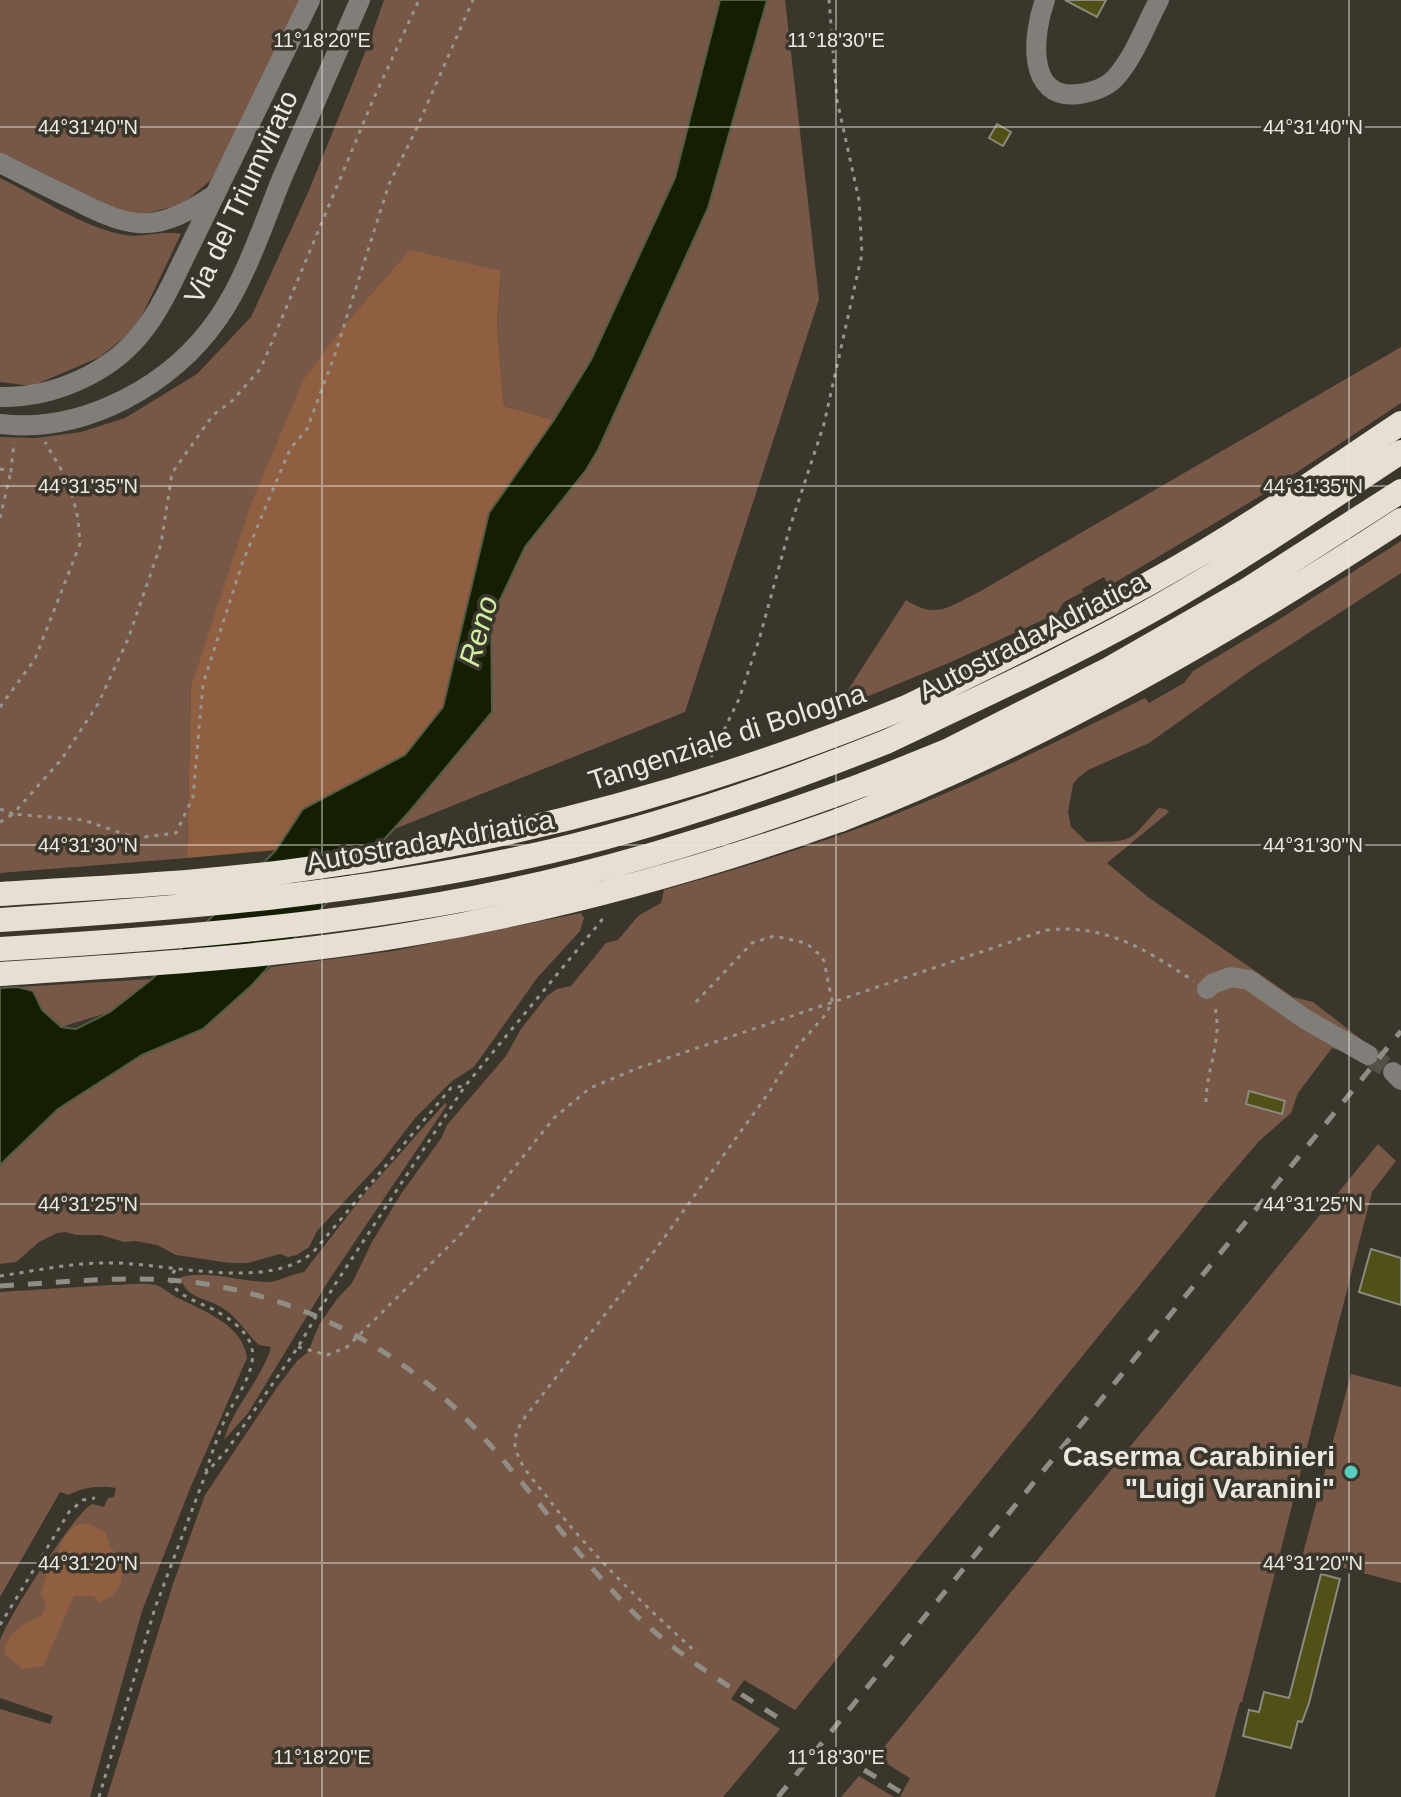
<svg xmlns="http://www.w3.org/2000/svg" width="1401" height="1797" font-family="Helvetica,sans-serif">
<style>
.green{fill:#775846}
.forest{fill:#905f41}
.water{fill:#131f00;stroke:#545b44;stroke-width:2}
.building{fill:#515017;stroke:#8a8b7e;stroke-width:2}
.lines{fill:none;stroke-linecap:round;stroke-linejoin:round}
.minor-tunnel{stroke:#555147;stroke-width:20;stroke-dasharray:20 10;stroke-linecap:butt}
.path{stroke:#98958d;stroke-width:3;stroke-dasharray:4 6;stroke-linecap:butt}
.minor{stroke:#817d79;stroke-width:20}
.highway{stroke:#e8dfd4;stroke-width:24}
.rail{stroke:#918d85;stroke-width:5;stroke-dasharray:14 14;stroke-linecap:butt}
.highway-bridge{stroke:#e8dfd4;stroke-width:24}
.ticks{fill:none;stroke:#ebe8e2;stroke-width:2;stroke-opacity:0.45}
.poi-dot{fill:#59cebe;stroke:#3a362c;stroke-width:3}
.labels{text-anchor:middle;dominant-baseline:central;stroke-width:7;stroke-linejoin:round;paint-order:stroke}
.street-label{font-size:28px;fill:#ebe8e2;stroke:#3a362c}
.poi-label{font-size:28px;font-weight:bold;fill:#ebe8e2;stroke:#3a362c;text-anchor:end}
.water-label{font-size:30px;font-style:italic;fill:#cff0a1;stroke:#3a362c}
.ticks-label{font-size:20px;text-anchor:middle;fill:#ebe8e2;stroke:#3a362c;stroke-width:7;stroke-linejoin:round;paint-order:stroke}
</style>
<rect width="100%" height="100%" fill="#3a362c"/>
<path class="green" d="M 0,0 L 302,0 L 281,45 L 211,180 L 181,205 L 135,216 L 85,201 L 0,157 Z
M 384,0 L 720,0 L 675,178 L 591,360 L 554,420 L 504,406 L 497,323 L 501,271 L 191,687 L 187,858 L 0,873 L 0,437 L 36,438 L 81,432 L 125,418 L 197,374 L 251,317 L 307,195 L 369,43 Z
M 767,0 L 785,0 L 819,299 L 685,712 L 392,830 L 492,712 L 491,619 L 525,547 L 586,470 L 708,208 Z
M 0,178 C 37,196 84,228 125,235 C 143,238 162,230 181,234 L 136,328 L 100,357 L 32,386 L 0,382 Z
M 1401,347 L 1401,403 L 1267,492 L 1109,586 L 1104,577 L 1082,589 L 1083,592 L 1064,602 L 1056,614 L 951,662 L 835,710 L 906,600 C 936,620 950,606 979,592 Z
M 1401,541 L 1401,573 L 1253,669 L 1149,743 L 1088,770 L 1078,778 L 1073,784 L 1068,812 L 1071,827 L 1087,842 C 1100,841 1120,844 1132,836 C 1141,830 1150,816 1159,808 L 1166,809 L 1169,812 L 1107,863 L 1148,897 L 1293,997 L 1313,1002 L 1362,1040 L 1350,1054 L 1332,1048 L 1298,1093 L 1291,1113 L 1259,1141 L 1214,1194 L 795,1710 L 744,1680 L 731,1699 L 780,1729 L 723,1797 L 107,1797 L 173,1584 L 205,1495 L 278,1386 L 297,1361 L 308,1352 L 319,1325 L 337,1299 L 352,1283 L 372,1242 L 401,1194 L 442,1137 L 447,1125 L 506,1056 L 521,1029 L 547,996 L 557,989 L 571,986 L 606,943 L 618,940 L 638,916 L 661,903 L 664,890 C 730,871 797,851 862,827 C 959,791 1052,744 1145,698 L 1149,703 L 1184,683 L 1193,671 L 1275,622 Z
M 581,913 L 584,918 L 580,931 L 537,978 L 474,1067 L 452,1081 L 415,1118 L 382,1161 L 317,1231 L 309,1247 L 297,1255 L 288,1257 L 280,1254 L 248,1263 L 230,1263 L 176,1255 L 157,1245 L 136,1241 L 124,1242 L 101,1235 L 76,1235 L 66,1232 L 57,1233 L 39,1242 L 16,1262 L 0,1264 L 0,1165 L 58,1109 L 142,1055 L 203,1029 L 271,967 L 393,951 Z
M 152,979 L 110,1012 L 61,1027 L 17,987 Z
M 445,1103 L 447,1105 L 329,1280 L 248,1413 L 224,1440 C 233,1407 261,1381 271,1347 L 259,1345 C 246,1333 239,1319 224,1309 C 209,1298 184,1299 181,1277 C 208,1270 239,1281 266,1282 C 275,1283 292,1274 304,1272 L 366,1192 Z
M 1378,1144 L 1396,1161 L 1372,1192 L 1242,1702 L 1240,1702 L 1215,1797 L 900,1797 L 910,1778 L 876,1757 Z
M 111,1285 C 125,1285 143,1282 156,1285 C 163,1287 171,1295 178,1298 C 204,1311 243,1325 247,1358 L 191,1486 L 142,1611 L 90,1797 L 0,1797 L 0,1709 L 50,1724 L 53,1716 L 0,1698 C 0,1680 0,1659 0,1642 C 3,1624 76,1511 92,1504 L 104,1507 L 108,1498 L 114,1497 L 116,1488 C 102,1485 81,1487 69,1495 L 60,1492 L 0,1597 L 0,1292 Z
M 1351,1374 L 1401,1387 L 1401,1583 L 1302,1557 Z
M 859,1776 L 894,1797 L 841,1797 Z"/>
<path class="forest" d="M 410,250 L 501,271 L 497,323 L 504,406 L 554,420 L 489,513 L 443,707 L 405,755 L 303,809 L 276,850 L 187,858 L 191,687 L 251,504 L 304,379 L 343,327 Z
M 88,1523 L 105,1532 L 110,1547 L 122,1561 C 122,1583 122,1593 99,1602 L 93,1596 L 74,1596 L 43,1666 L 22,1669 L 5,1654 C 5,1633 24,1623 41,1616 L 46,1606 L 41,1593 L 46,1575 L 64,1538 L 75,1525 Z"/>
<path class="water" d="M 720,0 L 767,0 L 708,208 L 598,450 L 586,470 L 525,547 L 491,619 L 492,712 L 409,812 L 252,985 L 203,1029 L 142,1055 L 58,1109 L 0,1165 L 0,988 L 17,987 L 33,991 L 42,1010 L 61,1027 L 76,1029 L 110,1012 L 152,979 L 276,850 L 303,809 L 405,755 L 443,707 L 489,513 L 554,420 L 591,360 L 675,178 Z"/>
<path class="building" d="M 1065,0 L 1106,0 L 1097,17 Z
M 997,124 L 1011,132 L 1003,146 L 989,138 Z
M 1249,1091 L 1285,1101 L 1282,1114 L 1246,1104 Z
M 1371,1249 L 1401,1258 L 1401,1305 L 1359,1292 Z
M 1321,1574 L 1340,1579 L 1309,1703 L 1302,1722 L 1298,1721 L 1291,1748 L 1243,1736 L 1249,1710 L 1259,1712 L 1264,1692 L 1289,1698 Z"/>
<g class="lines">
<path class="minor-tunnel" d="M 1368,1055 L 1393,1072"/>
<path class="path" d="M 0,469 L 11,471 L 14,442
M 0,518 L 11,471
M 0,707 L 35,659 L 80,544 L 78,518 L 69,483 L 45,442
M 711,757 L 739,699 L 759,640 L 790,527 L 824,424 L 862,254 L 859,200 L 837,100 L 829,0
M 0,809 L 13,814 L 61,760 L 98,704 L 128,639 L 161,544 L 172,473 L 213,415 L 232,401 L 261,368 L 373,100 L 419,0
M 0,822 L 13,814 L 83,820 L 136,838 L 176,833 L 193,797 L 203,684 L 243,561 L 290,449 L 307,429 L 335,354 L 389,184 L 414,134 L 473,0
M 696,1002 L 752,943 L 774,936 L 806,943 L 819,954 L 824,961 L 832,1001 L 827,1013 L 796,1048 L 770,1091 L 656,1249 L 522,1421 C 517,1431 513,1439 516,1450 C 521,1468 536,1483 547,1497 C 591,1555 643,1604 697,1653
M 1206,1102 C 1206,1068 1224,1039 1214,1003
M 175,1270 C 159,1292 203,1303 216,1311 C 229,1318 246,1330 251,1345 C 259,1369 235,1398 225,1419 C 218,1435 212,1453 206,1471
M 0,1276 C 34,1271 70,1263 105,1263 C 162,1261 271,1294 315,1250 L 451,1088 L 464,1086
M 298,1347 L 327,1355 L 347,1347 L 461,1234 L 554,1118 L 590,1088 L 638,1068 L 1046,930 C 1107,924 1144,949 1194,981
M 0,1625 L 69,1512 L 83,1500 L 95,1498
M 99,1797 L 155,1608 L 206,1473 L 227,1450 L 298,1347 L 334,1286 L 465,1086 L 606,915"/>
<path class="minor" d="M 1045,0 C 1033,33 1025,101 1079,94 C 1093,92 1108,87 1117,76 C 1135,55 1146,24 1159,0
M 0,163 C 26,176 51,189 77,201 C 135,231 158,232 214,195
M 0,397 C 54,398 114,372 146,327 C 156,314 164,299 171,285 L 310,0
M 0,424 C 84,434 173,385 219,317 C 246,278 264,222 282,178 C 308,119 334,59 360,0
M 1207,989 L 1212,984 L 1231,977 L 1249,980 L 1305,1019 L 1368,1055
M 1393,1072 L 1401,1080"/>
<path class="highway" d="M 911,705 C 992,663 1075,625 1155,580 C 1240,533 1320,477 1401,423
M 886,742 C 983,696 1082,651 1175,597 C 1253,552 1326,501 1401,452
M 865,784 L 947,751 L 1109,669 L 1245,591 L 1401,491
M 840,820 C 1039,743 1223,636 1401,520"/>
<path class="rail" d="M 0,1286 C 66,1282 133,1274 199,1283 C 303,1298 400,1349 472,1425 C 530,1487 577,1558 638,1617 C 683,1659 734,1690 785,1722
M 864,1770 L 909,1797
M 778,1797 L 1401,1031"/>
<path class="highway-bridge" d="M 0,894 C 106,887 213,883 319,867 C 524,838 720,784 911,705
M 0,920 C 186,908 371,893 552,851 C 667,824 778,785 886,742
M 0,949 C 147,940 294,929 440,904 C 585,879 726,835 865,784
M 0,974 C 139,965 280,957 417,933 C 562,908 702,869 840,820"/>
</g>
<path class="ticks" d="M 322,0 L 322,1797M 836,0 L 836,1797M 1349,0 L 1349,1797M 0,127 L 1401,127M 0,486 L 1401,486M 0,845 L 1401,845M 0,1204 L 1401,1204M 0,1563 L 1401,1563"/>
<circle class="poi-dot" cx="1351" cy="1472" r="8"/>
<g class="labels">
<g class="street-label">
<text transform="translate(241 197) rotate(-65)">Via del Triumvirato</text>
<text transform="translate(1032 636) rotate(-27)">Autostrada Adriatica</text>
<text transform="translate(727 737) rotate(-18)">Tangenziale di Bologna</text>
<text transform="translate(430 841) rotate(-10)">Autostrada Adriatica</text>
</g>
<g class="poi-label">
<text x="1335" y="1456">Caserma Carabinieri<tspan x="1335" dy="32">"Luigi Varanini"</tspan></text>
</g>
<g class="water-label">
<text transform="translate(478 631) rotate(-74)">Reno</text>
</g>
</g>
<g class="ticks-label">
<text x="322" y="47">11°18'20"E</text>
<text x="836" y="47">11°18'30"E</text>
<text x="88" y="134">44°31'40"N</text>
<text x="1313" y="134">44°31'40"N</text>
<text x="88" y="493">44°31'35"N</text>
<text x="1313" y="493">44°31'35"N</text>
<text x="88" y="852">44°31'30"N</text>
<text x="1313" y="852">44°31'30"N</text>
<text x="88" y="1211">44°31'25"N</text>
<text x="1313" y="1211">44°31'25"N</text>
<text x="88" y="1570">44°31'20"N</text>
<text x="1313" y="1570">44°31'20"N</text>
<text x="322" y="1764">11°18'20"E</text>
<text x="836" y="1764">11°18'30"E</text>
</g>
</svg>
